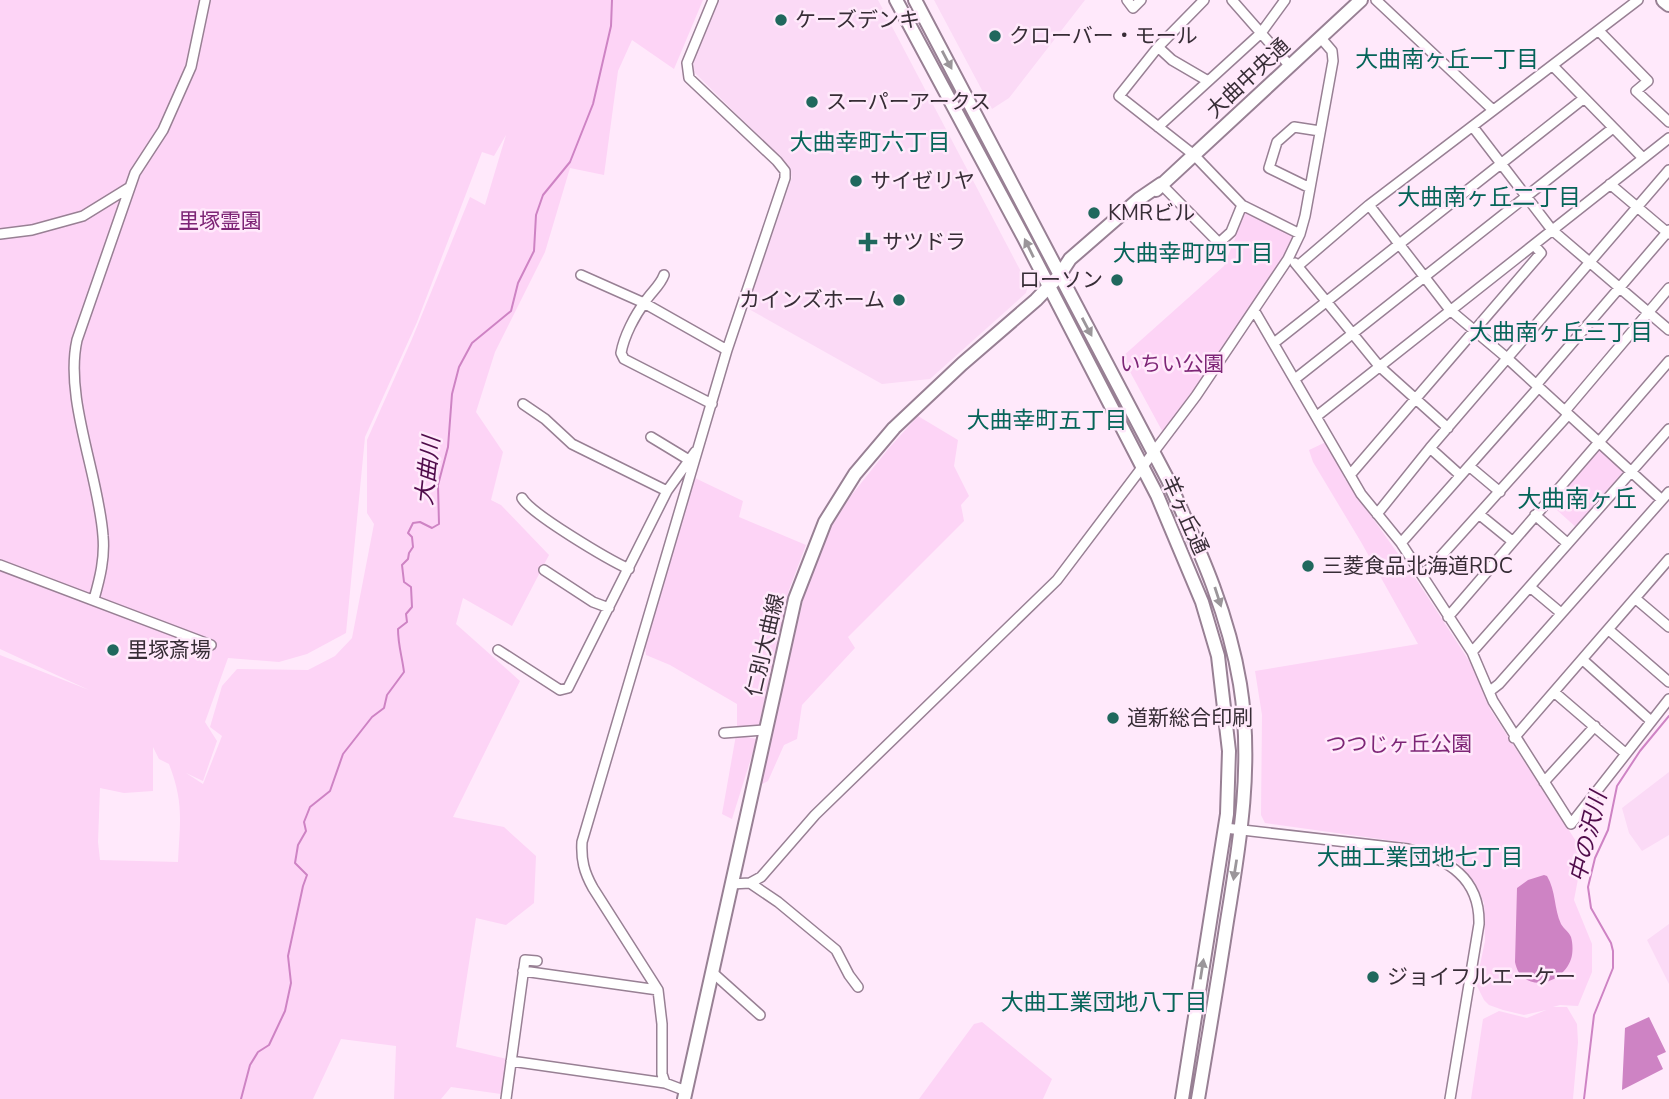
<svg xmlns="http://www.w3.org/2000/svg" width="1669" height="1099" font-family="'Nunito Sans','Noto Sans JP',sans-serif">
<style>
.built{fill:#fbdaf6}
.green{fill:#fdd4f6;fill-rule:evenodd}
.water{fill:#ce83c4}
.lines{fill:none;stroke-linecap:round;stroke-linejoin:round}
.stream{stroke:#ce83c4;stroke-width:2}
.minor-casing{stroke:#988094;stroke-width:12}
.major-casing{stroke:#988094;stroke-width:16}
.highway-casing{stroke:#988094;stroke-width:18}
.minor{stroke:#fff;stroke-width:9}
.major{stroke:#fff;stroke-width:12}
.highway{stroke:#fff;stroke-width:14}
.oneway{fill:#9b969a}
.poi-dot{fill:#20685d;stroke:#ffe9fb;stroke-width:2.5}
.labels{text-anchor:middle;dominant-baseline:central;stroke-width:5;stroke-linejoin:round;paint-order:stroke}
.poi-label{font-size:21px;fill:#372d36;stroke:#ffe9fb;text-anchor:start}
.street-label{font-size:21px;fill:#372d36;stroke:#ffe9fb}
.park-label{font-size:21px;fill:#7d2576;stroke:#ffe9fb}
.neighbourhood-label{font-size:23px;fill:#066459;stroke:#ffe9fb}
.water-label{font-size:23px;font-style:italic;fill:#500c4b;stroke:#ffe9fb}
.quarter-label{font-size:24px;fill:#066459;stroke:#ffe9fb}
</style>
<rect width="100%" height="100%" fill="#ffe9fb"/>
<path class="built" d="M 717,0 L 878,0 L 1028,285 L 1026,293 L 930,379 L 882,384 L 747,308 L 792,177 L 783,160 L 694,72 L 694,61 Z
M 934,0 L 1085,0 L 1009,98 L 992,109 Z
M 1669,772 L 1669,835 L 1642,851 L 1629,833 L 1622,808 Z
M 1669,924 L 1669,984 L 1647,940 Z"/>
<path class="green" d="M 0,0 L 703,0 L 674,69 L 632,40 L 618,71 L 604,175 L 570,168 L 545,252 L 495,352 L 476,412 L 503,452 L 491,500 L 501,505 L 549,555 L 512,626 L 463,598 L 456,624 L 520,681 L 453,817 L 504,827 L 536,856 L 534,903 L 506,925 L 476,918 L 456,1047 L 507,1059 L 501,1094 L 451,1087 L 441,1099 L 394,1099 L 396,1046 L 341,1039 L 313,1099 L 0,1099 L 0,655 L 89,690 L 0,649 ZM 506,135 L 485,205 L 470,197 L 412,339 L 367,440 L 367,513 L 374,524 L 352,638 L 335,656 L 308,670 L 237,669 L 222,686 L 210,727 L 222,736 L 203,784 L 186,773 L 203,781 L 217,741 L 205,722 L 228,658 L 279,662 L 307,654 L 346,633 L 365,437 L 417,322 L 482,152 L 494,156 ZM 153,747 L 159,759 L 169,764 C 184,803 180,821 178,862 L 100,860 L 98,842 L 100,788 L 124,793 L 153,791 Z
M 1242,205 L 1300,234 L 1166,438 L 1122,357 L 1224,266 L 1236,236 L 1231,232 Z
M 918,416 L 958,440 L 954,466 L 969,496 L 961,505 L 964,521 L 848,637 L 855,648 L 802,705 L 797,739 L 784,745 L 768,781 L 760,785 L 809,575 L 830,529 L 850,497 L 889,448 Z
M 1326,442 L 1345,479 L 1418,582 L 1473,667 L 1490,709 L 1587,858 L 1578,879 L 1574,900 L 1592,944 L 1592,972 L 1578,1006 L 1560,1005 L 1553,1007 L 1567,1007 L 1577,1024 L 1578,1042 L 1573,1099 L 1471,1099 L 1483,1019 L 1499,1011 L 1527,1018 L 1546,1010 L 1524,1015 L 1503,1010 L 1489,1005 L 1484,1000 L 1476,984 L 1485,941 L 1484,903 L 1475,883 L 1460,865 L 1437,847 L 1265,823 L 1261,815 L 1262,715 L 1255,671 L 1418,644 L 1361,542 L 1313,462 L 1309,450 Z
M 1599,442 L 1631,471 L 1579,530 L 1547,501 Z
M 695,478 L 743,501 L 739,517 L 806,545 L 789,590 L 759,725 L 737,727 L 737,704 L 670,665 L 646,655 L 645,646 L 663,578 Z
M 736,735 L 757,739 L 732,819 L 722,814 Z
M 982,1022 L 1052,1079 L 1043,1099 L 919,1099 L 974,1024 Z"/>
<path class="water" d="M 1544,875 L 1547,876 C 1556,891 1554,909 1561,924 C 1564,929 1569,932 1571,937 C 1573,944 1573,953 1571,959 C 1562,986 1521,994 1515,962 L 1517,888 L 1528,880 Z
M 1649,1017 L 1666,1052 L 1657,1056 L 1663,1069 L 1622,1090 L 1625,1028 Z"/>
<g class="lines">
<path class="stream" d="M 241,1099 L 250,1065 L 258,1052 L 269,1045 L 285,1011 L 291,983 L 288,956 L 303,886 L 307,875 L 295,863 L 298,845 L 306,831 L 304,822 L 310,807 L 330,791 L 343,754 L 372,717 L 384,708 L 387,695 L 404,672 C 402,656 398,645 398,629 L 407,622 L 406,614 L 412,607 L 411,587 L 404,582 L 402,565 L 408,559 L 409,553 L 413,547 L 412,537 L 408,533 L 413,523 L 420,522 L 432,528 L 439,524 L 438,485 L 448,447 L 452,394 L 459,367 L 472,343 L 511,311 L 518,283 L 534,251 L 536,215 L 543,195 L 570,162 L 593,104 L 611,26 L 612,0
M 1584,1099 L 1594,1015 L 1613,968 L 1613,951 L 1611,943 L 1591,908 L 1588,887 L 1595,858 L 1608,830 L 1617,786 L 1640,751 L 1669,716"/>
<g class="minor-casing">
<path id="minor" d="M 1127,0 L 1133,8 L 1141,0
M 1204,0 L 1158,47 L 1119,96 L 1194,155 L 1242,205 L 1300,234
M 1232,0 L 1289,65
M 1376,0 L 1493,110
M 1599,31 L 1648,81 L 1636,91 L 1669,122
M 1158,47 L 1172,60 L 1208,81
M 1553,66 L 1643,158
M 1158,127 L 1261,33 L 1285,0
M 1473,127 L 1552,230 L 1669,330
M 1161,184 L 1219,243 L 1231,232 L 1242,205
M 1610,184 L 1669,234
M 1310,188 L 1269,168 L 1277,142 L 1294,127 L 1320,131
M 1369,205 L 1450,310 L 1507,358 L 1662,500
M 0,234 L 32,230 L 83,216 L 130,187
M 1295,263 L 1379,366 L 1448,428
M 1299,265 L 1369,205 L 1638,0
M 581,275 L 644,303 L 727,350
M 664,275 C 660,286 651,292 645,302 C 635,315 624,336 621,353 L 624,359 L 712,404
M 1254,310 L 1361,494 L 1401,543 L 1472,652 L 1493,701 L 1571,824 L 1669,699
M 1274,343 L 1583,99
M 1295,379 L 1613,128
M 1536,385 L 1669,230
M 523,404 L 545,419 L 572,444 L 667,491
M 1565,411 L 1669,288
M 1317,416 L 1669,138
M 651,437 L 689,460
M 1430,448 L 1460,475
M 1469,466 L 1500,492
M 1350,475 L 1541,253 L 1534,245
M 522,498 C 531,514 609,560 629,569
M 1377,514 L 1430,448 L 1669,170
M 1480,515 L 1512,541
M 1535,515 L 1567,543
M 1401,543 L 1538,388
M 0,565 L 211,645
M 544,570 L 593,602 L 609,608
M 1423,576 L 1568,415
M 1530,587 L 1561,613
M 94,599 C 100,578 105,558 103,536 C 99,476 64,398 77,340 L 135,173 L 163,130 L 191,67 L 205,0
M 1636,599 L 1669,627
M 1448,617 L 1669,361
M 1609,630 L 1669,682
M 498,650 L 560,690 L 568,688 L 667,491 L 695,452
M 1472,652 L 1669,429
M 1583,660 L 1651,721
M 1490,691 L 1499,684 L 1669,492
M 1554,692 L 1625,753
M 724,733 L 764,730
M 1514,738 L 1669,559
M 1544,782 L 1595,726
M 1225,828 L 1408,849 C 1448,859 1480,878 1479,924 L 1450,1099
M 750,883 L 778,902 L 836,950 L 849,975 L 858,987
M 731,884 L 750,883 L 761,877 L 815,815 L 1057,580 L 1196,396 L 1288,259 L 1300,234 L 1305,216 L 1333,61 L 1332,51 L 1320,37
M 523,971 L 658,990
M 712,972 L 760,1015
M 511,1061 L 665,1083
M 686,1091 L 665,1083 L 662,1074 L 662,1024 L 658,990 L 593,888 C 584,872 581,860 582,842 L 727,350 L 785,178 L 785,171 L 777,161 L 689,78 L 687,63 L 713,0
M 506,1099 L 525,960 L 537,961"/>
</g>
<g class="major-casing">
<path id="major" d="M 896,0 L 1024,238 L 1157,495 L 1202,602 L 1218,656 L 1229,751 L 1227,814 L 1182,1099
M 915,0 L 1168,480 C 1198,547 1228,611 1240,684 C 1253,764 1240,842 1227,921 C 1218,980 1208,1040 1198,1099
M 1156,190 L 1361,0
M 684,1099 L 795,599 L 825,522 L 855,474 L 894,428 L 962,364 L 1036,300 L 1059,276 L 1070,259 L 1139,199 L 1161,184"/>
</g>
<g class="highway-casing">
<path id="highway" d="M 1664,0 L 1669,4"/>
</g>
<use href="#minor" class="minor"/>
<use href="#major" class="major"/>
<use href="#highway" class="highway"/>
</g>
<defs><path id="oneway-solid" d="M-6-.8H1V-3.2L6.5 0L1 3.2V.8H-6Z" transform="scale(1.75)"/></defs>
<g class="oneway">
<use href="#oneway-solid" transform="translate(947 60) rotate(62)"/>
<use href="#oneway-solid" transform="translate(1029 248) rotate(-116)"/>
<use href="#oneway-solid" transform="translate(1087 327) rotate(62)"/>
<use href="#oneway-solid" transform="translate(1218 597) rotate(72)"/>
<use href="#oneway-solid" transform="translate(1235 870) rotate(99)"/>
<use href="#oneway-solid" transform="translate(1202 969) rotate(-81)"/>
</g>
<g class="poi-dot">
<circle cx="781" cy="20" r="7"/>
<circle cx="995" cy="36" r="7"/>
<circle cx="812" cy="102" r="7"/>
<circle cx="856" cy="181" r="7"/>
<circle cx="1094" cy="213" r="7"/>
<path d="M864.5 231.5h7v7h7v7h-7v7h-7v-7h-7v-7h7z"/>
<circle cx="1117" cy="280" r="7"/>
<circle cx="899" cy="300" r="7"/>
<circle cx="1308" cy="566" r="7"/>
<circle cx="113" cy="650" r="7"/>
<circle cx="1113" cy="718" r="7"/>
<circle cx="1373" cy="977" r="7"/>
</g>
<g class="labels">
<g class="poi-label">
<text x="795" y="20">ケーズデンキ</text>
<text x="1009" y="36">クローバー・モール</text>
<text x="826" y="102">スーパーアークス</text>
<text x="870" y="181">サイゼリヤ</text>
<text x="1108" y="213">KMRビル</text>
<text x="882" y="242">サツドラ</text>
<text x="1103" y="280" text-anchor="end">ローソン</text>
<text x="885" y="300" text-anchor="end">カインズホーム</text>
<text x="1322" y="566">三菱食品北海道RDC</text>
<text x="127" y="650">里塚斎場</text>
<text x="1127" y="718">道新総合印刷</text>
<text x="1387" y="977">ジョイフルエーケー</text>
</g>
<g class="street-label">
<text transform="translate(1248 78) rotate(-43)">大曲中央通</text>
<text transform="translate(1185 515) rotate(66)">羊ヶ丘通</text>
<text transform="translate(765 645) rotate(-77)">仁別大曲線</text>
</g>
<g class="park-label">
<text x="220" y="221">里塚霊園</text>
<text x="1172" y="364">いちい公園</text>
<text x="1399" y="744">つつじヶ丘公園</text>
</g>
<g class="neighbourhood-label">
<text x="1447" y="59">大曲南ヶ丘一丁目</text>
<text x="870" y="142">大曲幸町六丁目</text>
<text x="1489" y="197">大曲南ヶ丘二丁目</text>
<text x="1193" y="253">大曲幸町四丁目</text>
<text x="1561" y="332">大曲南ヶ丘三丁目</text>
<text x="1047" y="420">大曲幸町五丁目</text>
<text x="1420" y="857">大曲工業団地七丁目</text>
<text x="1104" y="1002">大曲工業団地八丁目</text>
</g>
<g class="water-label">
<text transform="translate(428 471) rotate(-84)">大曲川</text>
<text transform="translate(1588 837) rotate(-76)">中の沢川</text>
</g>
<g class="quarter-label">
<text x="1577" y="499">大曲南ヶ丘</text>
</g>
</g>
</svg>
